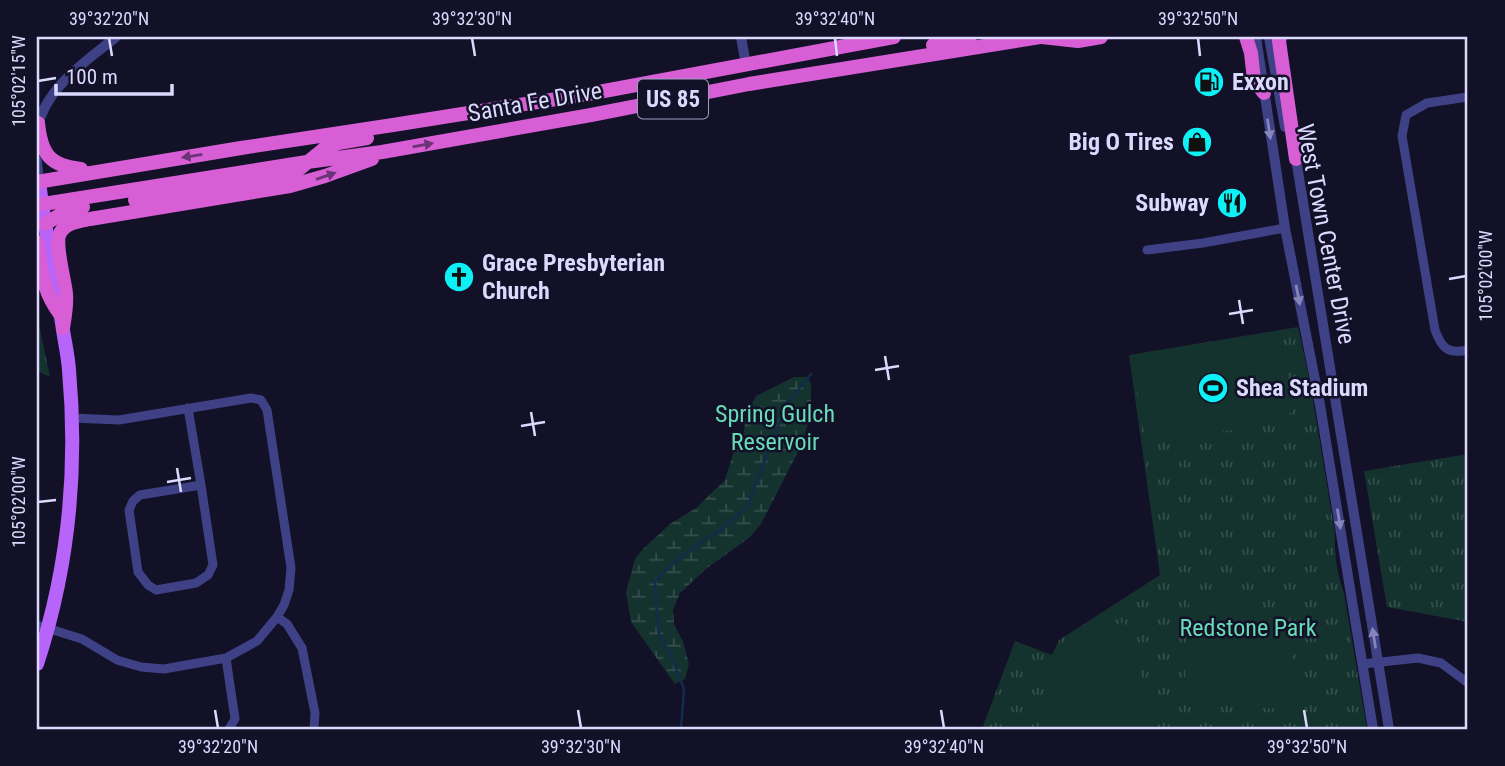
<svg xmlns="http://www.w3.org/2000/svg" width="1505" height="766" font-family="'Roboto Condensed',sans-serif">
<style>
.grass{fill:url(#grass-tufts)}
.wetland{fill:url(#wetland-marsh)}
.pitch{fill:#14322e}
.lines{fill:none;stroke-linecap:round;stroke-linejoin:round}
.stream{stroke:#112c4c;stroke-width:2.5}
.minor{stroke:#3e4185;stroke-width:9}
.tertiary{stroke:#3e4185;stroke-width:10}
.primary{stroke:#b664f9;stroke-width:14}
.trunk{stroke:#d85ed6;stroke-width:14}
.oneway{fill:#8585bb}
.oneway2{fill:#6c3476}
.ticks{fill:none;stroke:#dbd9fe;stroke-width:2.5}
.labels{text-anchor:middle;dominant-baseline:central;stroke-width:5;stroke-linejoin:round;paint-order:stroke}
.shield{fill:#131128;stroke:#9f9dbe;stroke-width:2}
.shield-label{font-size:23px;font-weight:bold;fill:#dbd9fe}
.poi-label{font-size:24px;font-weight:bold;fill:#dbd9fe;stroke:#131128;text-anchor:start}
.street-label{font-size:24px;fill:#dbd9fe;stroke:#131128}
.park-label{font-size:24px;fill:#67dcb6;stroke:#131128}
.neatline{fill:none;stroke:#dbd9fe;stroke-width:2.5}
.ticks-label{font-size:18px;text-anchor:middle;fill:#dbd9fe}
</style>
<defs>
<pattern id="grass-tufts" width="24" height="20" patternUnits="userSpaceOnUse" patternTransform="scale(1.75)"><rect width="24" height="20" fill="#14322e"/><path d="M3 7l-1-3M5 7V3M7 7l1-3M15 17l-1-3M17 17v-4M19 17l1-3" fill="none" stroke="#364f4d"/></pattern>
<pattern id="wetland-marsh" width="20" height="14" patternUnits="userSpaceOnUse" patternTransform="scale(1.75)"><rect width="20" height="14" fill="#14322e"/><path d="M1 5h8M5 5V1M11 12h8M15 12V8" fill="none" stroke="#364f4d"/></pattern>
</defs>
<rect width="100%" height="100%" fill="#131128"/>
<path class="grass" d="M 37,315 L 50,377 L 37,371 Z
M 1298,327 L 1310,382 L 1335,534 C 1334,555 1337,573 1344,593 L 1367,729 L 982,729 L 1015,641 L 1052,655 L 1059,640 L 1160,575 L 1129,355 Z
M 1468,454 L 1468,625 L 1463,621 L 1387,607 L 1364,471 Z"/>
<path class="wetland" d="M 794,377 L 807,377 L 811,383 L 811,403 L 807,426 L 802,444 L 761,524 L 749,538 L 707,568 L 680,593 L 673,610 L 674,624 L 683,642 L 689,664 L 685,679 L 675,684 L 631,622 L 626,592 L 635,559 L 643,549 L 670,524 L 696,508 L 725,480 L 735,448 L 743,436 L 746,416 L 756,396 Z"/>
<path class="pitch" d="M 1261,334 C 1271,334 1275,336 1282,344 L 1292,410 L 1288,417 L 1282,422 L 1170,440 C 1157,441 1151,440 1143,429 L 1134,366 L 1136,358 L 1142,353 Z
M 1190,591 L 1215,592 L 1231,596 L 1266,618 L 1286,644 L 1295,663 L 1298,678 L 1300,710 L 1191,704 L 1184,699 Z
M 1124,622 L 1157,725 L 1155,729 L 1041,729 C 1034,676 1076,634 1124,622 Z"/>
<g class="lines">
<path class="stream" d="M 681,729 L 684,689 L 671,656 L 658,631 L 655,581 L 671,565 L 705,539 L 719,531 L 747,507 L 786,405 L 811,374"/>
<path class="minor" d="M 1468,97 L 1427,103 L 1406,115 L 1402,136 L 1435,330 C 1442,349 1448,354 1468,350
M 1147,250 L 1203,243 L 1285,228
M 188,408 L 201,485
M 201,485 L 213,565 L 208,575 L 196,583 L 156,590 L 148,585 L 138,572 L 129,510 L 133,501 L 140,495 Z
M 277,617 L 287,624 L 302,648 L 315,713 L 314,729
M 37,625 L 82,639 L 117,660 L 141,667 L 164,669 L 226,658 L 257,641 L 277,617 L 284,605 L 289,590 L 291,568 L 267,410 L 261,400 L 251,398 L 119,420 L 72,418
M 226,658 L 235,719 L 229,729
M 1363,664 L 1418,658 L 1441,663 L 1468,683"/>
<path class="tertiary" d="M 741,37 L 746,65
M 1256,37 L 1285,228 L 1320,405 L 1373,729
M 1269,37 L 1285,127
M 37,129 C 46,87 85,62 116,37
M 1293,152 L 1296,159 L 1389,729
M 37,161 L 39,182"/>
<path class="primary" d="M 37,664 C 68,570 78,469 69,370 C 68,355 64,339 62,323 C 54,276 45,229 39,182"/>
<path class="trunk" d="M 1042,37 L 1078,41 L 1101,37
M 1246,37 L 1251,53 L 1254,80 L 1264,93
M 1280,37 L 1279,41 L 1296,159
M 933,45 L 970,37
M 38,123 C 41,154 50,166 81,169
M 37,182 L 241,148 L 393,125 L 588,94 L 894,37
M 135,200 L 288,176 L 293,174 L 324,149 L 338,143 L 367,138
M 37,205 L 307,162 L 382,152 L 591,115 L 749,84 L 1040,37
M 45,224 L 68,210 L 83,207
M 37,242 C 42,271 42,290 60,314
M 63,328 C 65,316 67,305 66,294 C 65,280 54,244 60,233 C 66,222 80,221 90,219 L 290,186 L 325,176 L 372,159"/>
</g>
<defs><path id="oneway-solid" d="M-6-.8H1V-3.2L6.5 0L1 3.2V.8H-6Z" transform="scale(1.75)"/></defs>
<g class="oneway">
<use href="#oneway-solid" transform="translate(1269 129) rotate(81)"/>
<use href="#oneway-solid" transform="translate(1298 295) rotate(79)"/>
<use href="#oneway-solid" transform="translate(1339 519) rotate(81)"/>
<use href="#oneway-solid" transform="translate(1374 638) rotate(-99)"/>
</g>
<g class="oneway2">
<use href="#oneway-solid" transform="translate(423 145) rotate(-10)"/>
<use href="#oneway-solid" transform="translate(192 156) rotate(171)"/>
<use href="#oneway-solid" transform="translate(326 176) rotate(-19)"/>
</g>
<path class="ticks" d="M 109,38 L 112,56M 472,38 L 475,56M 835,38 L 837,56M 1198,38 L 1200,56M 38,81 L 56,78M 1449,279 L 1466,276M 1239,300 L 1243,324M 1229,314 L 1253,310M 885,356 L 889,380M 875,370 L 899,366M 531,412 L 535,436M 521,426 L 545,422M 177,468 L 181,492M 167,482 L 191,478M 38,502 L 56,500M 215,710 L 218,728M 578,710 L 581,728M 941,710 L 944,728M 1304,710 L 1307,728"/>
<defs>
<g id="fuel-disc" transform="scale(1.575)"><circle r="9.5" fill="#0df1f6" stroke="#131128"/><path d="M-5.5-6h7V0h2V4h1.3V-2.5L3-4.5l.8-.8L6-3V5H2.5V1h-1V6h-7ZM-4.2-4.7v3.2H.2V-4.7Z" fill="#111"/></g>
<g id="shop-disc" transform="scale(1.575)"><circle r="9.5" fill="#0df1f6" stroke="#131128"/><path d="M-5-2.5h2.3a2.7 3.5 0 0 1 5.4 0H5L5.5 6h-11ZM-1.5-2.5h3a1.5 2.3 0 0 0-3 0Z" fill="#111"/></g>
<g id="restaurant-disc" transform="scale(1.575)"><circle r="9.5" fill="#0df1f6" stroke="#131128"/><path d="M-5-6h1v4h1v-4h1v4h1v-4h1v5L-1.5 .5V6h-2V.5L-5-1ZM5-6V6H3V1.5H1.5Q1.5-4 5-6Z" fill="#111"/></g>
<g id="church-disc" transform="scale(1.575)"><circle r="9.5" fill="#0df1f6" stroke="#131128"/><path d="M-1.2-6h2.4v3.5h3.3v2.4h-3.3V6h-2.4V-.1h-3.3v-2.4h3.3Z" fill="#111"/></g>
<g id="stadium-disc" transform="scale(1.575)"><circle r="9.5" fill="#0df1f6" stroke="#131128"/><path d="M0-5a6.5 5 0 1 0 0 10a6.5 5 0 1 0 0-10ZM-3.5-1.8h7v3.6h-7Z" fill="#111"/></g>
</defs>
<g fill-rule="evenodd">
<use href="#fuel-disc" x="1209" y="82"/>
<use href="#shop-disc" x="1197" y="142"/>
<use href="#restaurant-disc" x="1232" y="203"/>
<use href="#church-disc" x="459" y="277"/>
<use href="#stadium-disc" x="1213" y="388"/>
</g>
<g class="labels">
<rect class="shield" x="638" y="79.5" width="70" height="39" rx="5"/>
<g class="shield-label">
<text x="673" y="99">US 85</text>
</g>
<g class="poi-label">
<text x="1232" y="82">Exxon</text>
<text x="1174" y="142" text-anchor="end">Big O Tires</text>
<text x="1209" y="203" text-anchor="end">Subway</text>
<text x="482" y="263">Grace Presbyterian<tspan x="482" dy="28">Church</tspan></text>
<text x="1236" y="388">Shea Stadium</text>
</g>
<g class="street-label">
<text transform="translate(535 102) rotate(-10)">Santa Fe Drive</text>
<text transform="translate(1326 234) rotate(79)">West Town Center Drive</text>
</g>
<g class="park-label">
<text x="775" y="414">Spring Gulch<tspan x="775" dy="28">Reservoir</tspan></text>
<text x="1248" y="628">Redstone Park</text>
</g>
</g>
<rect width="1505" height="766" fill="none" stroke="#131128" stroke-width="77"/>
<path d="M56 84v10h116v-10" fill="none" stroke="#dbd9fe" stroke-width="3.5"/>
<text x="66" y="84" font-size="21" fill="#dbd9fe" stroke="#131128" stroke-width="5" paint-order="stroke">100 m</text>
<rect x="38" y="38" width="1428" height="690" class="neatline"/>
<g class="ticks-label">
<text x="109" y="25">39°32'20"N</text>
<text x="472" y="25">39°32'30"N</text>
<text x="835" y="25">39°32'40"N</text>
<text x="1198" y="25">39°32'50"N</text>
<text transform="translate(19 81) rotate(-90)" y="6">105°02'15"W</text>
<text transform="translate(1486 276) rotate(-90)" y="6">105°02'00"W</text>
<text transform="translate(19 502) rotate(-90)" y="6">105°02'00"W</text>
<text x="218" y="753">39°32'20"N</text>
<text x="581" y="753">39°32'30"N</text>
<text x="944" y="753">39°32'40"N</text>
<text x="1307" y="753">39°32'50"N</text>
</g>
</svg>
